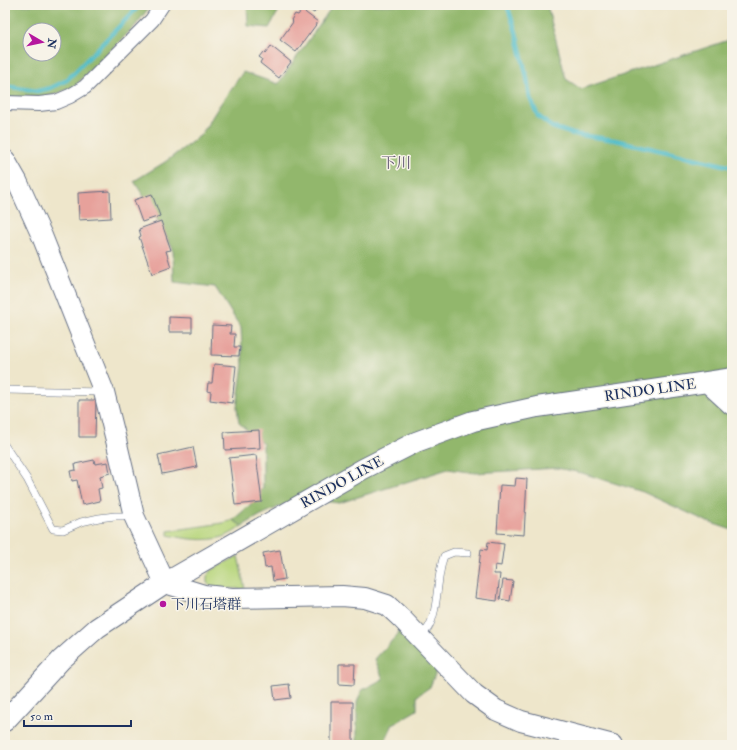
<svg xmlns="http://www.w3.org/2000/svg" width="737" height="750" font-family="'IM FELL Double Pica','Noto Serif JP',serif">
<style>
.green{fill:#b8d67d;stroke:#6a826e}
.forest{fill:#92b76c;stroke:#567365;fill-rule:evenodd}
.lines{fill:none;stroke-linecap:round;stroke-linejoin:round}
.stream{stroke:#4ebbc7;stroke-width:4.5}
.building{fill:#e7a19b}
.lane-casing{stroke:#656f84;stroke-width:8}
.street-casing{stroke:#656f84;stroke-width:16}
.secondary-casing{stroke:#656f84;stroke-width:22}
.lane{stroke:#fff;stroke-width:7}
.street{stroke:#fff;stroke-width:14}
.secondary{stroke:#fff;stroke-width:20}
.poi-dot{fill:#b5179e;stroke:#f7f3e8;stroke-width:1.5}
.labels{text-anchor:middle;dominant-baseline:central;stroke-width:3;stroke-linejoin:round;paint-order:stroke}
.street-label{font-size:14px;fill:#1b2f5e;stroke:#f7f3e8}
.poi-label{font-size:14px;fill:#1b2f5e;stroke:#f7f3e8;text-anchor:start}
.neighbourhood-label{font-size:15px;fill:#625773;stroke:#f7f3e8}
</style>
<rect width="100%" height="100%" fill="#f7f3e8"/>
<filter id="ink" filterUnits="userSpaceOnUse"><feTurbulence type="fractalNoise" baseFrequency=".025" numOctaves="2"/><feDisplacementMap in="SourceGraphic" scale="8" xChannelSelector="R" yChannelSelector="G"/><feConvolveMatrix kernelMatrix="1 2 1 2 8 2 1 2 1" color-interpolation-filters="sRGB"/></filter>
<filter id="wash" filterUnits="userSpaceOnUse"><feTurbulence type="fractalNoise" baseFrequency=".012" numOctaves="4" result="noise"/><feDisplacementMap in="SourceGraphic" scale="16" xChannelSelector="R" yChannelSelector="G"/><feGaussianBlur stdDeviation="0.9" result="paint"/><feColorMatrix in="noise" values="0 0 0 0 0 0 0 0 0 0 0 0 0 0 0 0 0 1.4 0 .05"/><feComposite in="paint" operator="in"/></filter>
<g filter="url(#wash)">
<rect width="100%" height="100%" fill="#eee6cb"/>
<path class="green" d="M 233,520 L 242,526 C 237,530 229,535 223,537 C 206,542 185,539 168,535 L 168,531 L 223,523 Z
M 238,556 L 245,589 L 214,588 L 207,583 L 207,576 L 212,570 Z"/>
<path class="forest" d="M 5,5 L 151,5 L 135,26 L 74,87 L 48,97 L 5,98 ZM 30,30 L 54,30 L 54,54 L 30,54 Z
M 247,5 L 282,5 L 269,28 L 248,26 Z
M 333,5 L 547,5 L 566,79 L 581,89 L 732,39 L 732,530 L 708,522 L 643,492 L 582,473 L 557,468 L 475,473 L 448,469 L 339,503 L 299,498 L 261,515 L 242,526 L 233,520 L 251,504 L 263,488 L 263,444 L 239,423 L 237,407 L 243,365 L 241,328 L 215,287 L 174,282 L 173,249 L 151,208 L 134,181 L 165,162 L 201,135 L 219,106 L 243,72 L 278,84 Z
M 399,628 L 437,669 L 430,687 L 417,696 L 417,710 L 393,724 L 383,745 L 357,745 L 357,702 L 362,690 L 383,679 L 375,659 L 398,634 Z"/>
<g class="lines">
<path class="stream" d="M 507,5 L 516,32 L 527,78 L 530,98 L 538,116 L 552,127 L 573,134 L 615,140 L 732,167
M 5,86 L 37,91 L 51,88 L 67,80 L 140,5"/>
</g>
<g id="blocks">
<path class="building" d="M 311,5 L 316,5 L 319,7 L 314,13 L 308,9 Z
M 302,10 L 318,22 L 296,52 L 280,40 L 293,22 L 291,20 L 295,14 L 298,15 Z
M 271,46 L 291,62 L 279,78 L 260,63 L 262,59 L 259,57 L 263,52 L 265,54 Z
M 110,191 L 111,218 L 79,220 L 78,193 Z
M 152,194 L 160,216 L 142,222 L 134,200 Z
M 161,221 L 171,250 L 166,251 L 171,267 L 152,274 L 139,237 L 141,236 L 139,229 Z
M 169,317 L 192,318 L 192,332 L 169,332 Z
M 212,325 L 231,326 L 230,334 L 235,334 L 234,347 L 240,347 L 239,356 L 211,355 Z
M 214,364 L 236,366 L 232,403 L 210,400 L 211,392 L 207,391 L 208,383 L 212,383 Z
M 79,400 L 96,400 L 95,437 L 79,437 Z
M 259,430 L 260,448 L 225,450 L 224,432 Z
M 193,447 L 197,467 L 162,474 L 158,455 Z
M 256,455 L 262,502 L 235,505 L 229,458 Z
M 94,460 L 95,464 L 108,462 L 110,473 L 100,476 L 102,488 L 98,489 L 100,501 L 82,505 L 77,480 L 72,481 L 70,471 L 76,470 L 75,464 Z
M 516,478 L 527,479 L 524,535 L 497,533 L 500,485 L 515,486 Z
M 488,542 L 504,544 L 501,566 L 495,565 L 494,574 L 500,574 L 497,601 L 475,598 L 481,549 L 487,550 Z
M 280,550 L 285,579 L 273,581 L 271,567 L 265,568 L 263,553 Z
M 503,580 L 513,581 L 510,601 L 500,599 Z
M 339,664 L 355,664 L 354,685 L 339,684 Z
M 289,684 L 291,698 L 275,700 L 273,686 Z
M 331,702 L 353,702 L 353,743 L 331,743 Z"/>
</g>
</g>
<g filter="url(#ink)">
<use href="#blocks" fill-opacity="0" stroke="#656f84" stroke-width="1"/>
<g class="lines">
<g class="lane-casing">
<path id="lane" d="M 5,390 L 102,392
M 5,446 L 27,479 L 53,529 L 63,530 L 81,522 L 99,518 L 115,516 L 133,516
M 418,635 C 422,633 426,631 428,628 C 439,611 436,576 444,556 L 454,552 L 468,553"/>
</g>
<g class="street-casing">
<path id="street" d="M 5,103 L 39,104 L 56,102 L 70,96 L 85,87 L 152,20 L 162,5"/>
</g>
<g class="secondary-casing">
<path id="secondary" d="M 5,160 L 17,181 L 42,236 L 104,392 L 116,440 L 134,516 L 165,583 L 204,595 L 232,598 L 342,596 L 365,598 L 387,605 L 402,619 L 474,694 L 496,710 L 521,721 L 613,745
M 707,382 L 732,405
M 5,721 L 61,660 L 97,628 L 165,583 L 363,469 L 416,442 L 473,421 L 537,407 L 707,382 L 732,378"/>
</g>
<use href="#lane" class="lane"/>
<use href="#street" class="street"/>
<use href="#secondary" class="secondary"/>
</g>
</g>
<circle class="poi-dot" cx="163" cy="604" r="4"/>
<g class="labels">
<g class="street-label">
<text transform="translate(650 390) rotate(-8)">RINDO LINE</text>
<text transform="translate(342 482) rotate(-29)">RINDO LINE</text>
</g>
<g class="poi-label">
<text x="171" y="604">下川石塔群</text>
</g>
<g class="neighbourhood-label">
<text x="396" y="163">下川</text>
</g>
</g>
<rect width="737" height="750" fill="none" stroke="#f7f3e8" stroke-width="20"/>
<g transform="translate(42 42) rotate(99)"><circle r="19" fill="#f7f3e8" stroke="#9fa5b1"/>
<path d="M0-3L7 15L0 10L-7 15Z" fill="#b5179e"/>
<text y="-6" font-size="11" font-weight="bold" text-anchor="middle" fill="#1b2f5e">N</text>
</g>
<path d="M24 720v6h107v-6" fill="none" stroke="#1b2f5e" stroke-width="2"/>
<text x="30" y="720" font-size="12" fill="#1b2f5e" stroke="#f7f3e8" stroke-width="3" paint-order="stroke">50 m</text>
</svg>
